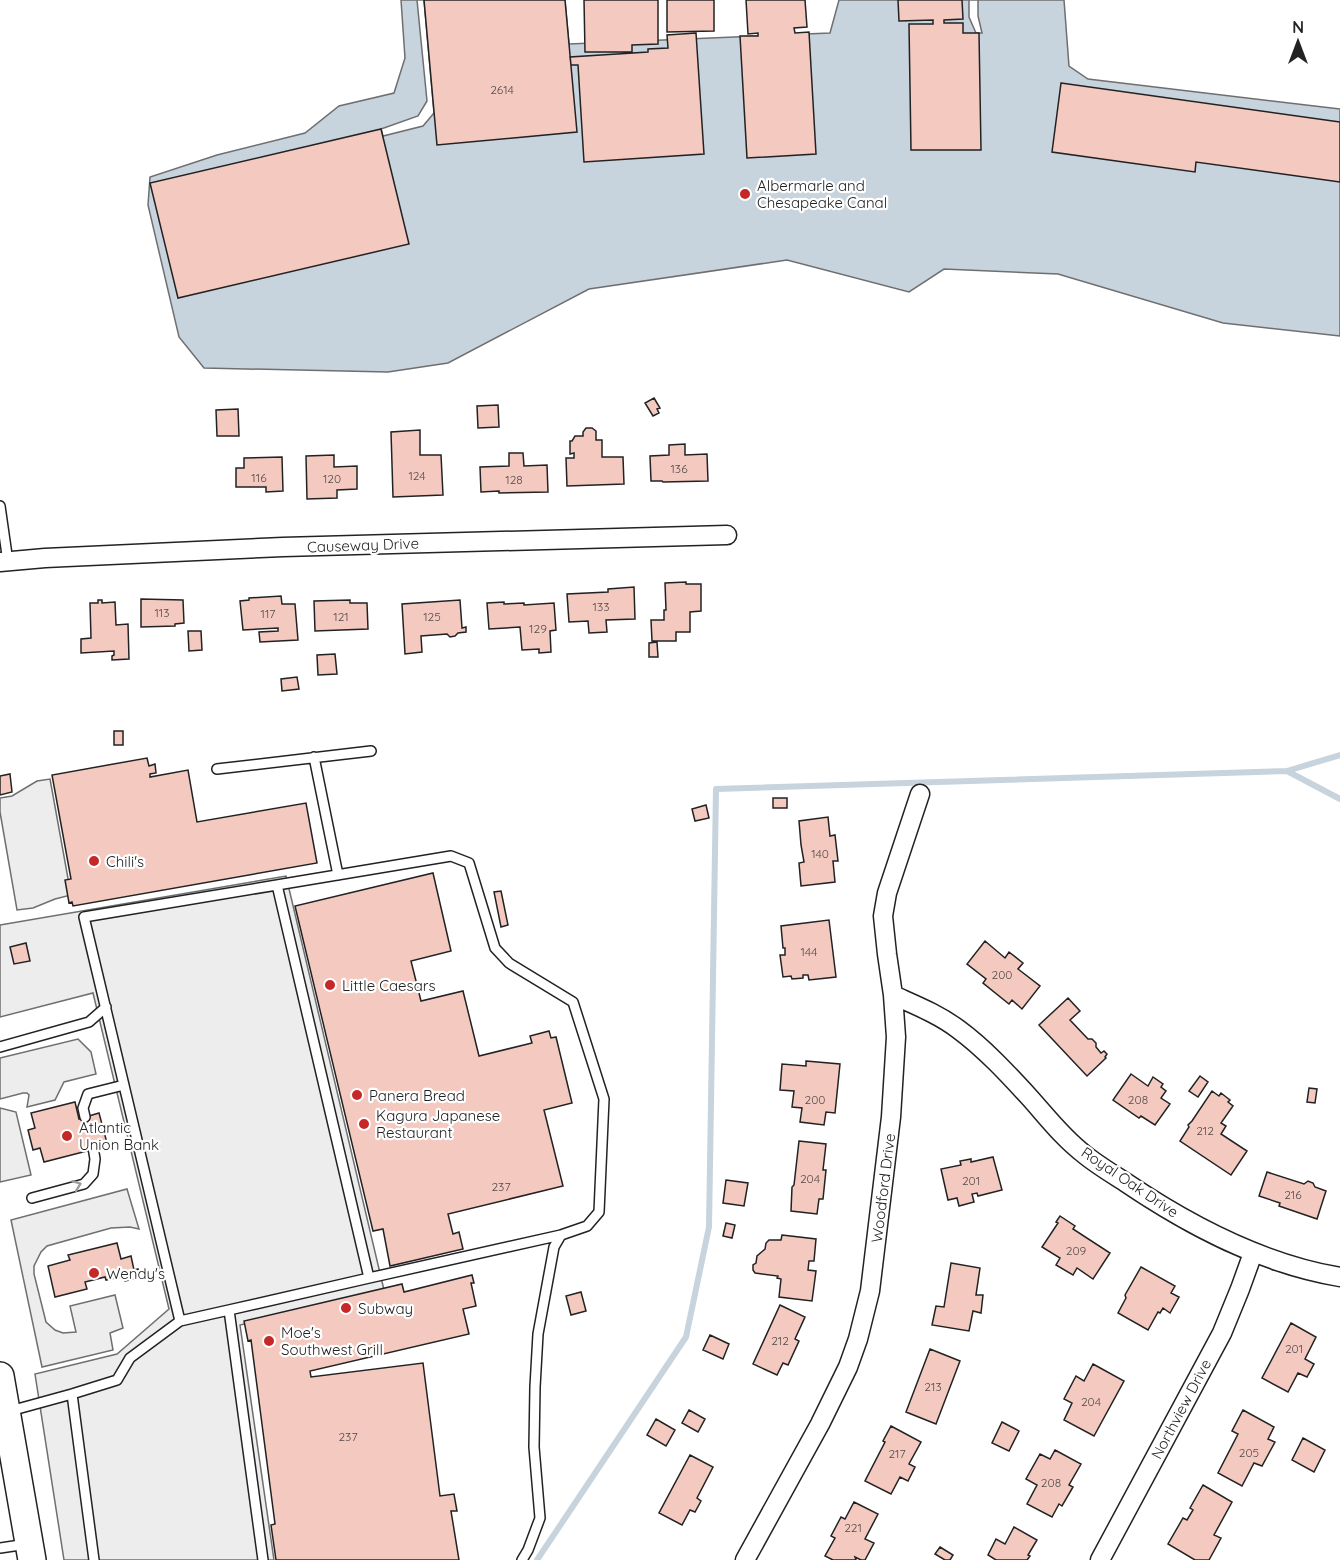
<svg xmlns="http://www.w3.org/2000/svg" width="1340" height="1560" font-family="Quicksand,sans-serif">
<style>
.parking{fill:#ededed;stroke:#6f6f6f;stroke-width:1.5}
.water{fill:#c7d3dd;stroke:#6f6f6f;stroke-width:1.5}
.pier{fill:#fff;stroke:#6f6f6f;stroke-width:1.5}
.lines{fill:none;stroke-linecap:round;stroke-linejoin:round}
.stream{stroke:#c7d3dd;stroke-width:6}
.building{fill:#f3c9c0;stroke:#222;stroke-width:1.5}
.service-casing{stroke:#222;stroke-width:12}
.minor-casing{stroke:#222;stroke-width:21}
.primary-casing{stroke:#222;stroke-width:30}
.service{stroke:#fff;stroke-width:9}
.minor{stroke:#fff;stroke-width:18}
.primary{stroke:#fff;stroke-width:27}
.oneway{stroke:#9c9c9c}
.poi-dot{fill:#c62828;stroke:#fff;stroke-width:2}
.labels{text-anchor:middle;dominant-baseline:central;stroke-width:4.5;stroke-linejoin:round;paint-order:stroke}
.number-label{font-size:12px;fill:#564c4a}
.poi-label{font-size:15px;fill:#222;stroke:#fff;text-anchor:start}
.street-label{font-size:15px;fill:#222;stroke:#fff}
</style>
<rect width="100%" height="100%" fill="#fff"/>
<path class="parking" d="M 50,779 L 71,895 L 55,899 L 33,908 L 17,910 L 0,812 L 0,798 L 12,796 L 37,781 Z
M 286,876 L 384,1290 L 240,1325 L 274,1560 L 64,1560 L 35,1374 L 117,1354 L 169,1309 L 93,993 L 0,1017 L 0,925 Z
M 78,1039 L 91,1052 L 96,1074 L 64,1082 L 55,1100 L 27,1107 L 29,1095 L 27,1093 L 23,1093 L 0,1099 L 0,1058 Z
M 0,1108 L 16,1112 L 31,1175 L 0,1182 Z
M 127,1189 L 139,1229 L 130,1227 L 111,1228 L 47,1246 L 41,1252 L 34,1266 L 34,1274 L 46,1322 L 55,1330 L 63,1333 L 76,1332 L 70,1306 L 115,1295 L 123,1328 L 110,1333 L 113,1350 L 42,1367 L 11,1220 Z"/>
<path class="water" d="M 401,0 L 565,0 L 569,44 L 830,33 L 839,0 L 1064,0 L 1069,66 L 1088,79 L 1340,109 L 1340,336 L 1223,323 L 1058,274 L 944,269 L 909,292 L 787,260 L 589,289 L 448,363 L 388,372 L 204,368 L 179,337 L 148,205 L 150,177 L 217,155 L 305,133 L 339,106 L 394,93 L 405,58 Z"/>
<path class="pier" d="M 417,0 L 424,0 L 434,113 L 423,126 L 383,136 L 381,129 L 418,116 L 427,101 Z
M 969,0 L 978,0 L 978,16 L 982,33 L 976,33 L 969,17 Z"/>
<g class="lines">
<path class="stream" d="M 1287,771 L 1340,799
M 537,1560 L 686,1337 L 709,1227 L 716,789 L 1287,771 L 1340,755"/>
</g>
<path class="building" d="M 424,0 L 565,0 L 577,132 L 437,145 Z
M 584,0 L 658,0 L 658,44 L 632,45 L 632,52 L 585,52 Z
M 667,0 L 714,0 L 714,31 L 667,32 Z
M 746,0 L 805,0 L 807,27 L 794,28 L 795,33 L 809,32 L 816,154 L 747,158 L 740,36 L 758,36 L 758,33 L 748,34 Z
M 898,0 L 962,0 L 963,19 L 944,20 L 944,23 L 963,23 L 963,33 L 979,33 L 981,150 L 911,150 L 909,24 L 933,24 L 933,20 L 899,21 Z
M 696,33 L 704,154 L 584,162 L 578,65 L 571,65 L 570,57 L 648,52 L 648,49 L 668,48 L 667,35 Z
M 1061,83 L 1340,122 L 1340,182 L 1196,162 L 1195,172 L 1052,152 Z
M 381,129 L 409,244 L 178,298 L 150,183 Z
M 654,398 L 660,408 L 657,409 L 659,413 L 653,416 L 645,403 Z
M 498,405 L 499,427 L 478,428 L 477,406 Z
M 238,409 L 239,436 L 217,436 L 216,410 Z
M 586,428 L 592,428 L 596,431 L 596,440 L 602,440 L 602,457 L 623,457 L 624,484 L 567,486 L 566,458 L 574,458 L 574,453 L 570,454 L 570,441 L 572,441 L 575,436 L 583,436 L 583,432 Z
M 420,430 L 420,455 L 441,455 L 443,495 L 393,497 L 391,432 Z
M 685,444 L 685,455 L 707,454 L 708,481 L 663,482 L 662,481 L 651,481 L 650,456 L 669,455 L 669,445 Z
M 509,453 L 523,453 L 524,466 L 547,465 L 548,492 L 499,493 L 499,491 L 481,492 L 480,467 L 509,466 Z
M 334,455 L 334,467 L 357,466 L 357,489 L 337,490 L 337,498 L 307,499 L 306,456 Z
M 282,457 L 283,491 L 266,492 L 266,487 L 236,487 L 236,468 L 244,468 L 244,458 Z
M 686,582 L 686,584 L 701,584 L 701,611 L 690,612 L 690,632 L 676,632 L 676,641 L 652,641 L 651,620 L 664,620 L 664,610 L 666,610 L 665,583 Z
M 634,587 L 635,619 L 606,620 L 607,632 L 589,633 L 588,621 L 569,622 L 567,594 L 608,592 L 608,589 Z
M 281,596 L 282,604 L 295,604 L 298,640 L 260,642 L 259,632 L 278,631 L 278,628 L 243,630 L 240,601 L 249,600 L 249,598 Z
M 141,599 L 183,600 L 184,623 L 175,624 L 175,626 L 141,627 Z
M 98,600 L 102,600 L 102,603 L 115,602 L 116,625 L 128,624 L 129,659 L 112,660 L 112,656 L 114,655 L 114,651 L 81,653 L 81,639 L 91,638 L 90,603 L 98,603 Z
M 350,600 L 350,603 L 367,603 L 368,629 L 315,631 L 314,601 Z
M 460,600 L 462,628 L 466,627 L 466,632 L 458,633 L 455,636 L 450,637 L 447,634 L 421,636 L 422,652 L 405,654 L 402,604 Z
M 504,602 L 504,604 L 524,603 L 524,605 L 554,603 L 556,630 L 550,631 L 551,652 L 539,653 L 539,649 L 522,650 L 520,627 L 489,629 L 487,603 Z
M 188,631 L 201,631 L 202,650 L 189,651 Z
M 657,642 L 658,657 L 649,657 L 649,643 Z
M 335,654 L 337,674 L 318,675 L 317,655 Z
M 297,677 L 299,689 L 282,691 L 281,679 Z
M 114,731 L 123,731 L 123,745 L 114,745 Z
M 147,758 L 149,766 L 155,764 L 156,773 L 150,774 L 150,777 L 188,770 L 197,822 L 306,803 L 317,863 L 73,906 L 72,902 L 69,903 L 65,880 L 71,879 L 52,775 Z
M 10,774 L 12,792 L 0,795 L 0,776 Z
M 773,798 L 787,798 L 787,808 L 773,808 Z
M 706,805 L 709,818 L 695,821 L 692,809 Z
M 828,817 L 830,836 L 835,835 L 838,861 L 833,861 L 835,882 L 801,886 L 799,863 L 804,862 L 801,845 L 799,821 Z
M 433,873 L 451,951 L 411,961 L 421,1001 L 463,991 L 479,1056 L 532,1043 L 530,1036 L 549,1031 L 551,1038 L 556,1037 L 572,1103 L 544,1110 L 563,1186 L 448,1214 L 453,1234 L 459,1232 L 463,1249 L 390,1266 L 383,1229 L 373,1231 L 295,906 Z
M 501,891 L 508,925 L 501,927 L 494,892 Z
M 829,920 L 836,977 L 809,980 L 808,975 L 803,975 L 803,978 L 792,979 L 791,976 L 783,977 L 780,955 L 785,955 L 785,948 L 783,948 L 781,926 Z
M 985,941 L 1005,958 L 1009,952 L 1023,963 L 1018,969 L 1040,986 L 1022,1009 L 1012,1000 L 1009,1004 L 983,983 L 986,979 L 967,964 Z
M 26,943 L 30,961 L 14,964 L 10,947 Z
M 1068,998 L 1080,1011 L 1070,1020 L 1088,1039 L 1092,1039 L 1096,1043 L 1096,1047 L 1101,1053 L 1104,1051 L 1107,1054 L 1105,1057 L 1106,1058 L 1087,1076 L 1039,1025 Z
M 806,1061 L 840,1064 L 835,1113 L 826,1112 L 824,1125 L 800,1122 L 802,1108 L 792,1107 L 794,1091 L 780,1090 L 782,1064 L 806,1066 Z
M 1131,1074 L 1148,1086 L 1153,1077 L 1163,1084 L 1161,1087 L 1166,1091 L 1161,1098 L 1170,1104 L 1155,1125 L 1141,1116 L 1139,1118 L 1113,1100 Z
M 1200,1076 L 1208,1082 L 1198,1097 L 1189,1091 Z
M 1309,1088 L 1317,1089 L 1315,1103 L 1307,1102 Z
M 1212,1091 L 1219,1096 L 1221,1093 L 1230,1100 L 1228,1102 L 1233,1106 L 1221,1123 L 1226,1126 L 1221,1134 L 1247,1151 L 1231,1175 L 1180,1141 L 1189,1127 L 1188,1125 L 1192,1121 Z
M 75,1102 L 79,1119 L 99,1113 L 107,1143 L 86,1149 L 87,1151 L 44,1162 L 40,1148 L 33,1150 L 28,1130 L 35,1128 L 31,1113 Z
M 799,1141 L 826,1144 L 823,1170 L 826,1170 L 823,1199 L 819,1199 L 817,1214 L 791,1211 L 792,1187 L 794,1185 Z
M 993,1157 L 1002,1190 L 978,1196 L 977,1193 L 972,1194 L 974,1202 L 959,1206 L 957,1198 L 948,1200 L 941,1169 L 961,1165 L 960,1161 L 971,1159 L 971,1162 Z
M 1267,1172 L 1304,1184 L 1308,1181 L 1313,1183 L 1315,1187 L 1326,1191 L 1317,1219 L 1279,1206 L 1280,1203 L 1259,1196 Z
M 726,1180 L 748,1183 L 744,1206 L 723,1203 Z
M 1060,1216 L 1075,1226 L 1073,1229 L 1110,1253 L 1093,1279 L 1077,1268 L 1073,1275 L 1056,1265 L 1060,1258 L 1042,1247 L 1058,1223 L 1056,1222 Z
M 726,1223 L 735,1225 L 732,1238 L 723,1236 Z
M 782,1235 L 816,1239 L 814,1261 L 809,1261 L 808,1270 L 816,1271 L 812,1301 L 779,1297 L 781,1279 L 777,1278 L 778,1276 L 755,1273 L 753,1270 L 753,1265 L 756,1263 L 757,1256 L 765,1249 L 766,1243 L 769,1240 L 781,1240 Z
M 117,1243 L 121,1259 L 131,1256 L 134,1270 L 138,1269 L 140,1277 L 125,1281 L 124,1276 L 106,1280 L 105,1277 L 85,1282 L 87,1289 L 55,1297 L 48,1266 L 70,1260 L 68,1255 Z
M 951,1263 L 980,1268 L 976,1295 L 983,1295 L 981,1313 L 973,1311 L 969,1331 L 932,1325 L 936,1306 L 944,1307 Z
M 1141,1267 L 1175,1286 L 1171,1293 L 1179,1297 L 1170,1313 L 1163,1308 L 1160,1313 L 1158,1312 L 1148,1330 L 1118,1313 L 1126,1298 L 1125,1295 Z
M 472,1275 L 474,1283 L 471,1283 L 476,1306 L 463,1309 L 469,1334 L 310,1371 L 311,1377 L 423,1363 L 440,1496 L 454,1494 L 457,1511 L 451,1511 L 459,1560 L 276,1560 L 271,1525 L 275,1524 L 251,1340 L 248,1341 L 244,1321 L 402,1284 L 404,1292 Z
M 581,1292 L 586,1311 L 571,1315 L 566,1296 Z
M 780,1305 L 805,1317 L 795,1339 L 799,1341 L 788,1365 L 783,1363 L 777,1375 L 753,1364 Z
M 1291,1323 L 1316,1337 L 1305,1359 L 1314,1364 L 1307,1377 L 1298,1373 L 1288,1392 L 1262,1378 Z
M 710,1335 L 729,1344 L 723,1359 L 703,1350 Z
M 930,1349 L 960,1361 L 936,1424 L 906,1412 Z
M 1093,1364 L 1124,1381 L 1094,1436 L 1064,1420 L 1072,1403 L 1064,1399 L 1076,1376 L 1084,1381 Z
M 689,1410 L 705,1419 L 698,1432 L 682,1423 Z
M 1243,1410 L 1274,1427 L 1268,1439 L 1275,1442 L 1262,1466 L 1254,1463 L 1242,1486 L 1218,1473 L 1238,1434 L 1232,1431 Z
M 656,1419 L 675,1430 L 666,1446 L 647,1435 Z
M 1002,1422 L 1019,1431 L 1009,1451 L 992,1443 Z
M 891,1426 L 921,1442 L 909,1464 L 915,1467 L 908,1481 L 900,1477 L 891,1494 L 865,1481 L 885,1442 L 883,1441 Z
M 1303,1438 L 1325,1450 L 1314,1472 L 1292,1460 Z
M 1055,1450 L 1081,1464 L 1069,1485 L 1073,1487 L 1062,1506 L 1059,1504 L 1052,1517 L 1027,1504 L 1037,1485 L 1026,1479 L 1040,1454 L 1050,1459 Z
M 690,1455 L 713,1467 L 697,1498 L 701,1501 L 695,1512 L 690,1510 L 682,1525 L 659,1513 Z
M 1203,1485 L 1232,1502 L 1214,1535 L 1221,1538 L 1209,1560 L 1195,1560 L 1168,1544 L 1183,1518 L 1187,1520 L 1193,1510 L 1190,1508 Z
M 854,1502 L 878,1514 L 865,1539 L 874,1543 L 865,1560 L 861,1560 L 855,1557 L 856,1560 L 833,1560 L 825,1556 L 835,1538 L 831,1536 L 841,1517 L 845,1519 Z
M 1014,1527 L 1037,1540 L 1028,1555 L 1030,1556 L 1027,1560 L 996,1560 L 988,1555 L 996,1539 L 1005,1544 Z
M 940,1547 L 953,1555 L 950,1560 L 945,1560 L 935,1554 Z"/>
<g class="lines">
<g class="service-casing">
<path id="service" d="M 0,506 L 8,562
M 314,757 L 338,875
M 217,769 L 371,751
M 277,885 L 451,856 L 469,863 L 495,948 L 509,963 L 573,1002 L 604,1099 L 599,1212 L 587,1226 L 561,1235 L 554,1247 L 538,1334 L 535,1387 L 534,1447 L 540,1518 L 528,1550 L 522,1560
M 0,1047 L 89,1022 L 106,1007
M 85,1117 L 83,1108 L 88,1094 L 124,1085
M 32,1198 L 84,1184 L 93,1174 L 95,1159 L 93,1147
M 369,1278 L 561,1235
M 180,1321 L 84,917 L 277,885 L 369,1278 L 229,1310 L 263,1560
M 72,1394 L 94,1560
M 10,1411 L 72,1394 L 117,1380 L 130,1358 L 180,1321 L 229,1310
M 0,1548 L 27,1544"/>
</g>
<g class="minor-casing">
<path id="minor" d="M 0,562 L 45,558 L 283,547 L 727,535
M 893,995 C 915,1005 938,1014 958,1029 C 984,1048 1008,1074 1030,1098 C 1047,1117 1063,1138 1084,1154 C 1096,1164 1111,1173 1125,1182 C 1190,1226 1262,1264 1340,1277
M 745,1560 L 820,1424 L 848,1367 L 858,1339 L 870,1291 L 891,1117 L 896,1037 L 893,995 L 887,954 L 883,916 L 887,893 L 920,794
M 1100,1560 L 1222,1333 L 1240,1289 L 1253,1253"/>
</g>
<g class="primary-casing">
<path id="primary" d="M 0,1376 L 32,1560"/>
</g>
<use href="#service" class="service"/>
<use href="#minor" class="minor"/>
<use href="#primary" class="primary"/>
</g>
<defs><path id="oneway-chevron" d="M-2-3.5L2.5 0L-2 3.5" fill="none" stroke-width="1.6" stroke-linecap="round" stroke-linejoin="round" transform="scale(1.5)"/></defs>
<use class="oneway" href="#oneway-chevron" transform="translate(77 1185) rotate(-21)"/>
<g class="poi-dot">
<circle cx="745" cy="194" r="6"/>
<circle cx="94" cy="861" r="6"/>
<circle cx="330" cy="985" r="6"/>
<circle cx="357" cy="1095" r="6"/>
<circle cx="364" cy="1124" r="6"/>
<circle cx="67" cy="1136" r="6"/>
<circle cx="94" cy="1273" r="6"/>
<circle cx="346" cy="1308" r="6"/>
<circle cx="269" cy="1341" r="6"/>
</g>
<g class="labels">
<g class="number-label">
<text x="502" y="89">2614</text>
<text x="679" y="468">136</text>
<text x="417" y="475">124</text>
<text x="259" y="477">116</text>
<text x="332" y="478">120</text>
<text x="514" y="479">128</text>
<text x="601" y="606">133</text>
<text x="162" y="612">113</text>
<text x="268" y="613">117</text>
<text x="341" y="616">121</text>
<text x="432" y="616">125</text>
<text x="538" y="628">129</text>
<text x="820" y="853">140</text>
<text x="809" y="951">144</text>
<text x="1002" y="974">200</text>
<text x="815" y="1099">200</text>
<text x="1138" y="1099">208</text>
<text x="1205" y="1130">212</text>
<text x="810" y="1178">204</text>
<text x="971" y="1180">201</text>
<text x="501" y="1186">237</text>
<text x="1293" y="1194">216</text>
<text x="1076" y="1250">209</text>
<text x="780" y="1340">212</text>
<text x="1294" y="1348">201</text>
<text x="933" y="1386">213</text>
<text x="1091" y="1401">204</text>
<text x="348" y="1436">237</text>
<text x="1249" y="1452">205</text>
<text x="897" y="1453">217</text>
<text x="1051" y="1482">208</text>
<text x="853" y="1527">221</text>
</g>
<g class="poi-label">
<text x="757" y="185">Albermarle and<tspan x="757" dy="17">Chesapeake Canal</tspan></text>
<text x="106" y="861">Chili's</text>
<text x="342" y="985">Little Caesars</text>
<text x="369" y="1095">Panera Bread</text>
<text x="376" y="1115">Kagura Japanese<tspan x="376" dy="17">Restaurant</tspan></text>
<text x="79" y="1127">Atlantic<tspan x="79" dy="17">Union Bank</tspan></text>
<text x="106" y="1273">Wendy's</text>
<text x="358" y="1308">Subway</text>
<text x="281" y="1332">Moe's<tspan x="281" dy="17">Southwest Grill</tspan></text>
</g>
<g class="street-label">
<text transform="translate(363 545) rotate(-2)">Causeway Drive</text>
<text transform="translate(1130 1182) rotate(34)">Royal Oak Drive</text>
<text transform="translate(883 1188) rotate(-83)">Woodford Drive</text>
<text transform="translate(1181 1409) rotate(-62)">Northview Drive</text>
</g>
</g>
<g transform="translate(1298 42)" stroke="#ffffff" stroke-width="4.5" paint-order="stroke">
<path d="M0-4.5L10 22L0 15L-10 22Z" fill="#222222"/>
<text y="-9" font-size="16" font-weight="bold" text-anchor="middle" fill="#222222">N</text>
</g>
</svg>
